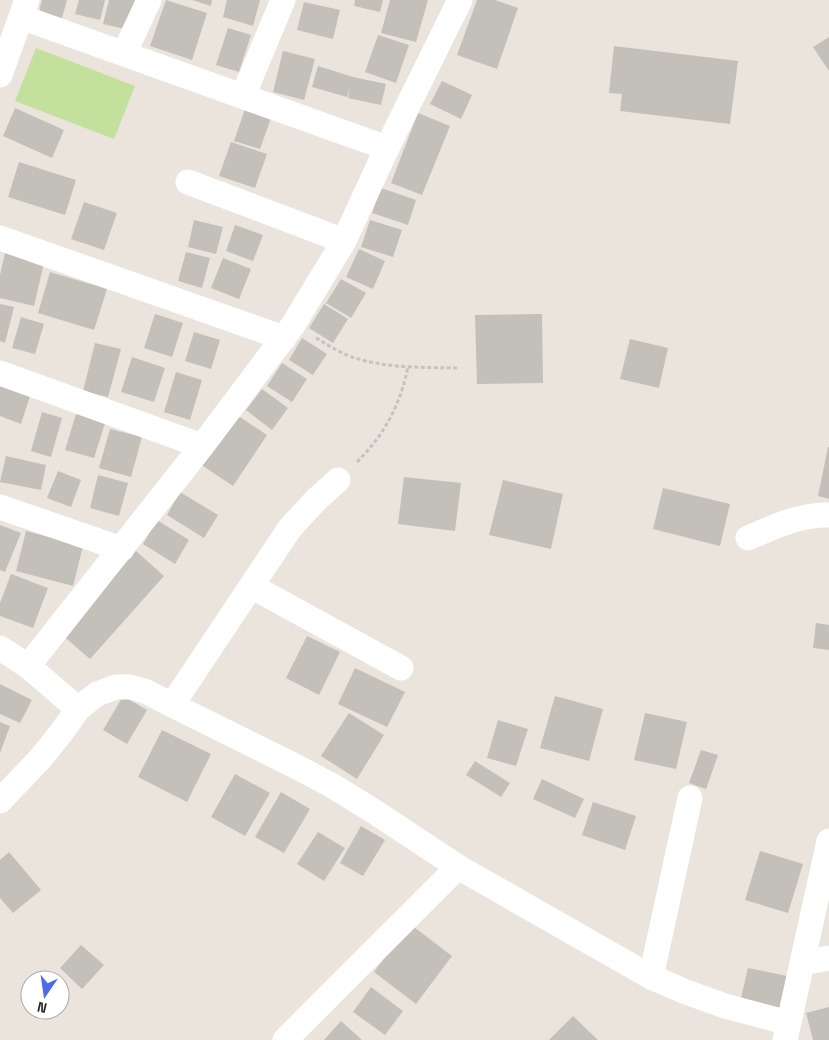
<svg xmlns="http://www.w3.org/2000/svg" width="829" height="1040" font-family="'Space Grotesk',sans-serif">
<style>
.pitch{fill:#c3e09d}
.building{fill:#c3bfb9}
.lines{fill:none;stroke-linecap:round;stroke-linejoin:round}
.path{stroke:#c3c3c3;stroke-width:3;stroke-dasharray:4 2.5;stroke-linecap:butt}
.street{stroke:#fff;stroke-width:25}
</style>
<rect width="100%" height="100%" fill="#eae4dd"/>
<path class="pitch" d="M 36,48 L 135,86 L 114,139 L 15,101 Z"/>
<path class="building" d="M 42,0 L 67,0 L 62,18 L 39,12 Z
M 79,0 L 105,0 L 100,20 L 75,14 Z
M 109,0 L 136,0 L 129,30 L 103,24 Z
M 166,0 L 207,13 L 192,60 L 150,46 Z
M 192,0 L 212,0 L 211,6 Z
M 227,0 L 260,0 L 253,26 L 223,17 Z
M 355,0 L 383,0 L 380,12 L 354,6 Z
M 390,0 L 428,0 L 416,42 L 381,33 Z
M 477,0 L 495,0 L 518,8 L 497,69 L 457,55 Z
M 304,2 L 340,10 L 333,39 L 297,30 Z
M 228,28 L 251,35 L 239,72 L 216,65 Z
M 378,35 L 409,45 L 396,83 L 365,72 Z
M 829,37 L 829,71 L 813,47 Z
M 614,46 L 738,61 L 730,124 L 620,111 L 622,94 L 609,93 Z
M 283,51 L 315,59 L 304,100 L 273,92 Z
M 318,66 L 353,77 L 386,84 L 381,105 L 348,98 L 350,88 L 347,97 L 312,87 Z
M 442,81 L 472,95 L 461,119 L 430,104 Z
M 15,108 L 64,130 L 52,158 L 3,136 Z
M 245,109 L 271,118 L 260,149 L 234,141 Z
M 418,113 L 450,126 L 422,195 L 391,183 Z
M 231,142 L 267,154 L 255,188 L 219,176 Z
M 19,162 L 76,180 L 65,215 L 8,197 Z
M 381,188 L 416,200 L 408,225 L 372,213 Z
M 84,202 L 117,213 L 104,250 L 71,239 Z
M 194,220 L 223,227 L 216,254 L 188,247 Z
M 370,220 L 402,230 L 393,257 L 361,247 Z
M 235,225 L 263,235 L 253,261 L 226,251 Z
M 359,249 L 385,261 L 373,289 L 346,277 Z
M 186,252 L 210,258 L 202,288 L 178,281 Z
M 5,253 L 44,263 L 34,306 L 0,298 L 0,275 Z
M 223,258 L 251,269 L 239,299 L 211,288 Z
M 50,272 L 107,289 L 94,330 L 38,313 Z
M 341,279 L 366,293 L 351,318 L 326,303 Z
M 0,304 L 14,307 L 5,343 L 0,341 Z
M 324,304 L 348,319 L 333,343 L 309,328 Z
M 155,314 L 183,323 L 172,357 L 144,348 Z
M 542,314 L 543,383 L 477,384 L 475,315 Z
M 21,317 L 44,324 L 35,354 L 12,348 Z
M 194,332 L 220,340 L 211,369 L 185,361 Z
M 302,338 L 327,354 L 313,375 L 289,360 Z
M 630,339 L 668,348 L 659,388 L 620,379 Z
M 95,343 L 121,349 L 108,397 L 83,391 Z
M 132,357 L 165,368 L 154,402 L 121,392 Z
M 282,363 L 307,379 L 292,402 L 267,386 Z
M 176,372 L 202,380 L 190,420 L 164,412 Z
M 0,386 L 30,396 L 21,424 L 0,416 Z
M 262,389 L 288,408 L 272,430 L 246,410 Z
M 42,412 L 62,418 L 51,457 L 31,451 Z
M 234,413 L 267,435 L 233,486 L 200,464 Z
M 76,414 L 105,423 L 94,458 L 65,450 Z
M 110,429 L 142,437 L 131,477 L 99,468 Z
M 828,447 L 829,447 L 829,499 L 818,496 Z
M 6,456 L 46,465 L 41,490 L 0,482 Z
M 58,471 L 81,480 L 71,507 L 47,498 Z
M 98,475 L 128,483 L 119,516 L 90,508 Z
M 404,477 L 461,483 L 455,531 L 398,524 Z
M 503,480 L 563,494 L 551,549 L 489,535 Z
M 663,488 L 730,504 L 720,546 L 653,529 Z
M 180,492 L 218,515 L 204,538 L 167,515 Z
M 157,520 L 189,540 L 175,564 L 143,544 Z
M 0,525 L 21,533 L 5,572 L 0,570 Z
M 26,531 L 83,546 L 73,586 L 16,571 Z
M 136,551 L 164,576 L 90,659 L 61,634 Z
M 11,574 L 48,588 L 33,628 L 0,616 L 0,603 Z
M 816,623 L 829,625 L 829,650 L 813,648 Z
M 307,636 L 340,652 L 319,695 L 286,678 Z
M 355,668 L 405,692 L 387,727 L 338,704 Z
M 0,684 L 32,700 L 20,723 L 0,714 Z
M 123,696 L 147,710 L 127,744 L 103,730 Z
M 555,696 L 603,709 L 589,761 L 540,748 Z
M 349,713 L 384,735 L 357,779 L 321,756 Z
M 645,713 L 687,722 L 676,769 L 634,760 Z
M 498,720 L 528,729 L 516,766 L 487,758 Z
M 0,722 L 10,726 L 0,753 Z
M 162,730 L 211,754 L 187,802 L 138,777 Z
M 701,750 L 718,755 L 706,789 L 689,783 Z
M 475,761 L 510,783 L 501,797 L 466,775 Z
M 235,774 L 270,793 L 245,836 L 211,817 Z
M 542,779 L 584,799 L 575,818 L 533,799 Z
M 281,792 L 310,809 L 284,853 L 255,837 Z
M 593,802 L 636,816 L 625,850 L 582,835 Z
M 361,826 L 385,840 L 363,876 L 340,863 Z
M 318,832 L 345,848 L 324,881 L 297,864 Z
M 760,851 L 803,864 L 788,913 L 745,900 Z
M 9,852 L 41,890 L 13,913 L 0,898 L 0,860 Z
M 410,924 L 452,956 L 416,1004 L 374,972 Z
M 81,945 L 104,965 L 82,989 L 60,968 Z
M 748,968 L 787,976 L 779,1011 L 740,1002 Z
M 371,987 L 403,1011 L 385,1035 L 353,1012 Z
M 829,1007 L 829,1040 L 813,1040 L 806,1013 Z
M 573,1016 L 598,1040 L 549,1040 Z
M 341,1021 L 362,1040 L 324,1040 Z"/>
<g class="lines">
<path class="path" d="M 316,338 C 326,344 336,350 347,355 C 382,369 421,367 458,368
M 357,462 C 385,434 400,405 408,367"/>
<path class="street" d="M 21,17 L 387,148
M 124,54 L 149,0
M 0,75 L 27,0
M 243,96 L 283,0
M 188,182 L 344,241
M 0,238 L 284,338
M 0,373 L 202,446
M 0,507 L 122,549
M 748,538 C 774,527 800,514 829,515
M 251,586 L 401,668
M 0,648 L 28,666 L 78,709
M 28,666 L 202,446 L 293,325 L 344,241 L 387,148 L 460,0
M 172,705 L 290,528 L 316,500 L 338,480
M 0,801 L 40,759 L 61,733 L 78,709 L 97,694 L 116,687 L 130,687 L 145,691 L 172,705 L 293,765 L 331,785 L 375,812 L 458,867 L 651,977 L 686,992 L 725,1006 L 789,1023
M 802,963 L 829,958
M 651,977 L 690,798
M 285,1040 L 458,867
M 785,1040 L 829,841"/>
</g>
<g transform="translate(45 995) rotate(193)"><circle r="24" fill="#ffffff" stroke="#aaaaaa"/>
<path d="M0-4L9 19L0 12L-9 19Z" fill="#506be4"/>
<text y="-8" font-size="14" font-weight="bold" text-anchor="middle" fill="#2a2a2a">N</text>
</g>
</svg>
